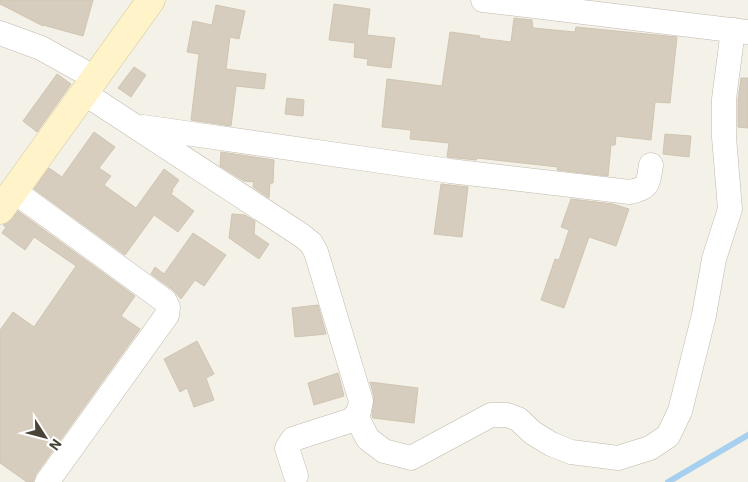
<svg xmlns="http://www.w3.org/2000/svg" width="748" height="482" font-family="Roboto,sans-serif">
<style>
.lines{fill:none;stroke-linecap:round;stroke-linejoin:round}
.stream{stroke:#a7d0f0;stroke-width:6}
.building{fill:#d6cdbe;stroke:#d0c5b2}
.street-casing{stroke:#c0b9ac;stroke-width:25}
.secondary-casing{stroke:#d3c699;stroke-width:29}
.street{stroke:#fff;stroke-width:24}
.secondary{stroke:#fef3c9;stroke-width:28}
</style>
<rect width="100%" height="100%" fill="#f4f1e9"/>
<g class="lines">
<path class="stream" d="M 668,482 L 748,435"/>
</g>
<path class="building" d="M 0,0 L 93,0 L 83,36 L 43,25 L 43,26 L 0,4 Z
M 334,4 L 370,9 L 367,35 L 395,38 L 391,68 L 367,65 L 368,59 L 354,57 L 355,43 L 329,40 Z
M 216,5 L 245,11 L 239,39 L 230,37 L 226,69 L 266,74 L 264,89 L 236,86 L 231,126 L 191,120 L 199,54 L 187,52 L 193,21 L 212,25 Z
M 514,18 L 532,20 L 533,28 L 575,32 L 576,27 L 677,37 L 670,103 L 655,102 L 651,140 L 616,136 L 615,145 L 611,145 L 608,176 L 557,170 L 558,167 L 477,158 L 476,160 L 447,157 L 449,143 L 410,139 L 411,130 L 382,127 L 387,79 L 442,86 L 450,32 L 480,36 L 479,38 L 511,42 Z
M 134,67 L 146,75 L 131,97 L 118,88 Z
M 57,74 L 71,84 L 37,132 L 23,121 Z
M 741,78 L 748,78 L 748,128 L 738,127 L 738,100 Z
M 287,98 L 304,100 L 303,116 L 285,114 Z
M 94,132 L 115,147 L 99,168 L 111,176 L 104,185 L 136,208 L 164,169 L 179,180 L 172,190 L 173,191 L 171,194 L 194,211 L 178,232 L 154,215 L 125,255 L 34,189 L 49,168 L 62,177 Z
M 665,134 L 691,136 L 689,157 L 663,154 Z
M 221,152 L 274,160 L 273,183 L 270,183 L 269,198 L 253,187 L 254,182 L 244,181 L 220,166 Z
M 441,184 L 468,187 L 462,237 L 434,234 Z
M 571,199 L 613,204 L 629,209 L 616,246 L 589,237 L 564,308 L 541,300 L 555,259 L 559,260 L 569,230 L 561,227 Z
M 18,211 L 135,296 L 121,316 L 140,329 L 36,474 L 33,482 L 27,482 L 0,463 L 0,330 L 13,312 L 34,327 L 76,266 L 34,237 L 25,250 L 2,233 L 6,227 L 3,225 L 12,219 Z
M 232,214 L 245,215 L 255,221 L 254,234 L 269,244 L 259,259 L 229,238 Z
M 193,233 L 226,255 L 204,286 L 195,280 L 181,299 L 173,290 L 151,274 L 155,267 L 164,274 Z
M 318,305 L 326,334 L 295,337 L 292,308 Z
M 197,341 L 214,374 L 206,378 L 214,400 L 194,407 L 187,388 L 180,392 L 164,359 Z
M 338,373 L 344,396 L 314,405 L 308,383 Z
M 370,382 L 418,388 L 414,423 L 373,418 L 372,416 L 374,397 Z"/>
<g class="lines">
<g class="street-casing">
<path id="street" d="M 483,0 L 748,32
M 0,33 L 41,48 L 95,78
M 84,93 L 301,235 L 311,243 L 316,252 L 361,401 L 359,411 L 352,420 L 293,439 L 287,448 L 296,476
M 143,127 L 450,171 L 630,192 C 649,188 648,184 651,165
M 14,191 L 165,301 L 168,307 L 167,315 L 47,482
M 356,416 L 368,439 L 384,451 L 411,458 L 491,415 L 507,415 L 518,419 L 533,433 L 551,444 L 571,452 L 618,458 L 650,448 L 668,436 L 680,411 L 704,315 L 714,259 L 730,209 L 724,137 L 724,99 L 733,30"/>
</g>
<g class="secondary-casing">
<path id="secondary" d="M 0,210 L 151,0"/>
</g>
<use href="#street" class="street"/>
<use href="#secondary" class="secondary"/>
</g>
<g transform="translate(45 437) rotate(126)" stroke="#ffffff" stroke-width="4" paint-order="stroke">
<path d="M0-4L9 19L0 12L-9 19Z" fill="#484237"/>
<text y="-8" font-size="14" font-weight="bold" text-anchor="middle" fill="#484237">N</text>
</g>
</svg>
